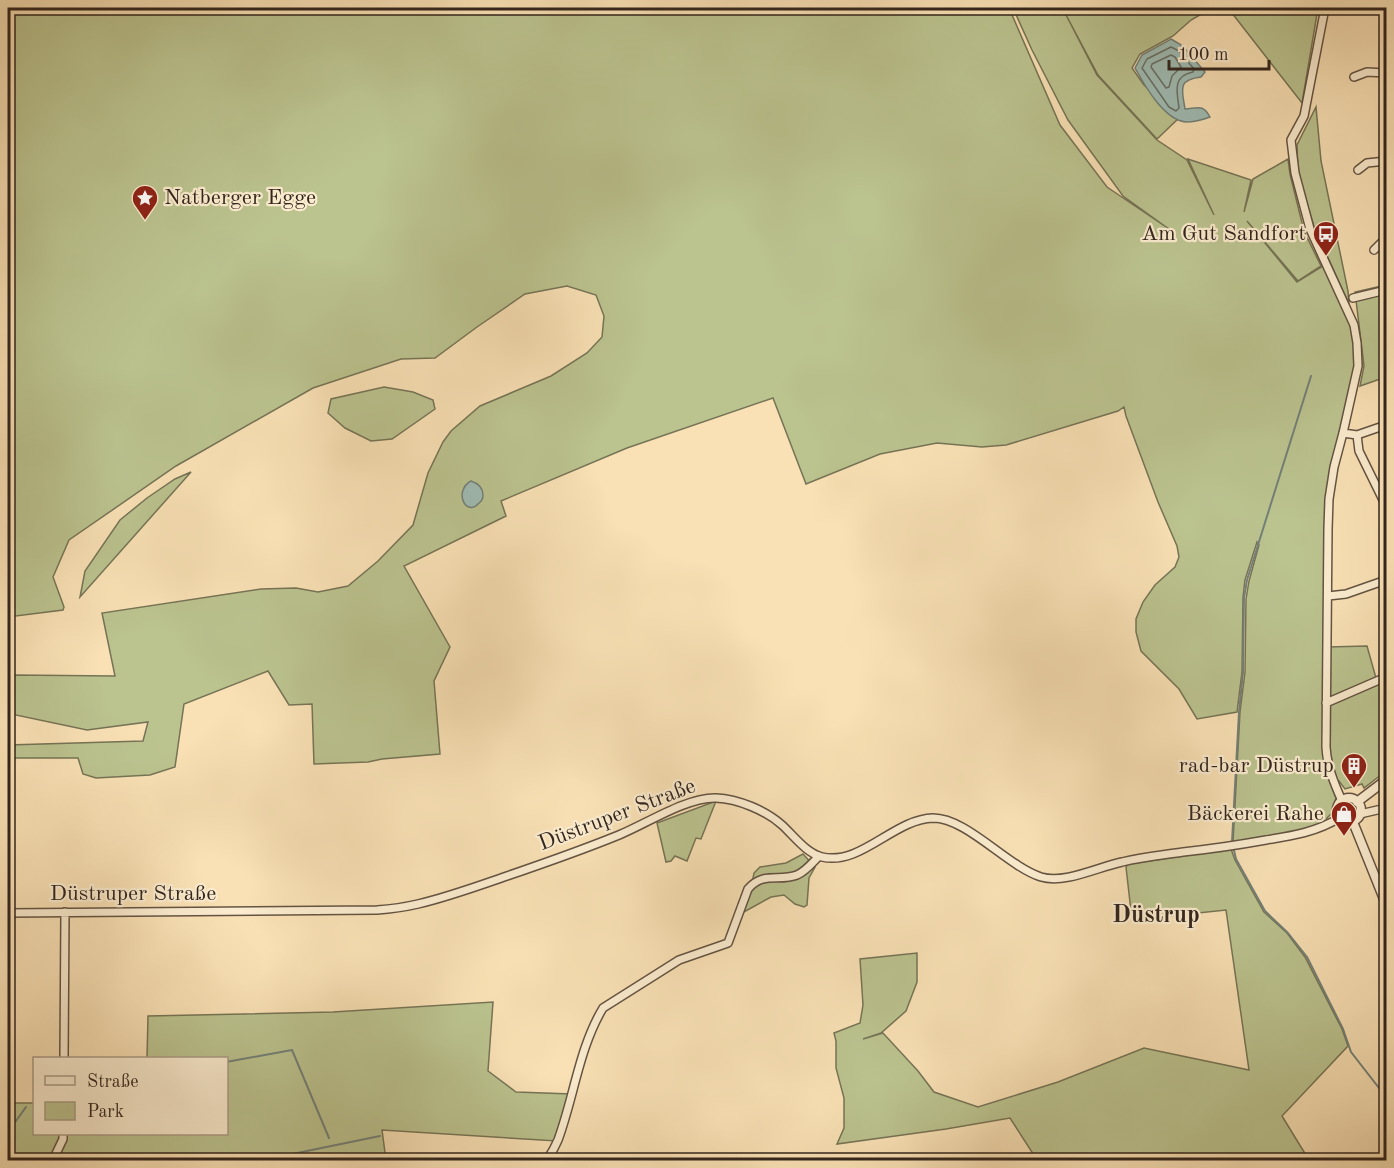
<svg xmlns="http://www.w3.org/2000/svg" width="1394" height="1168" font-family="'Old Standard TT',serif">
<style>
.green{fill:#bbc38f;stroke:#767456;stroke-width:1.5}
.water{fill:#9fbcb4;stroke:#738078;stroke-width:1.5}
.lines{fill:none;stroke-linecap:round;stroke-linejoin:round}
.shore{stroke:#687068;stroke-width:1.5}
.stream{stroke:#738078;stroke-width:2}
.minor-casing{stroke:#645443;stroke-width:10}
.tertiary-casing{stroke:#645443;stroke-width:11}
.minor{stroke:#fbeccf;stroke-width:7}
.tertiary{stroke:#fbeccf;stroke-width:8}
.labels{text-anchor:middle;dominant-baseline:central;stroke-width:4.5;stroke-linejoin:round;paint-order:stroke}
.poi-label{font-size:22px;fill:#32251d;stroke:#fbeccf;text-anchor:end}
.street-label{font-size:22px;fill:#32251d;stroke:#fbeccf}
.neighbourhood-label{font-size:24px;font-weight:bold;fill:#32251d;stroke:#fbeccf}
</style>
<rect width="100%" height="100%" fill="#f9e1b5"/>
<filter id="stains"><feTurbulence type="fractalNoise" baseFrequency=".00333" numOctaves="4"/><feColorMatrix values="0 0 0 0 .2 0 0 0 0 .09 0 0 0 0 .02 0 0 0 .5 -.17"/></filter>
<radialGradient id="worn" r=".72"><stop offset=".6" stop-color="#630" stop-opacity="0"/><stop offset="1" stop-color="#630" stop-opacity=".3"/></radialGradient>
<path class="green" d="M 8,8 L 1009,8 L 1060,125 L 1107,187 L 1169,229 L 1123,196 L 1068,120 L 1032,50 L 1013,8 L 1060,8 L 1063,10 L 1062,8 L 1212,8 L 1191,20 L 1173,36 L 1140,54 L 1132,68 L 1144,85 L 1180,117 L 1157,139 L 1098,75 L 1065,13 L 1097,75 L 1157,140 L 1187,160 L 1214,215 L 1188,159 L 1251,180 L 1244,212 L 1253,179 L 1288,159 L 1290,174 L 1304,231 L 1321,266 L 1298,281 L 1247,221 L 1297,282 L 1326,264 L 1354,325 L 1358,366 L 1329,499 L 1327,647 L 1367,646 L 1376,678 L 1386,682 L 1386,771 L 1364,788 L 1362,784 L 1345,789 L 1339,781 L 1330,782 L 1336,798 L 1332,813 L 1327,818 L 1327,822 L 1300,831 L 1233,842 L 1240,712 L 1245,672 L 1246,599 L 1249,581 L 1259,545 L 1257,542 L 1245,580 L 1243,597 L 1242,672 L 1237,712 L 1197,719 L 1179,689 L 1141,651 L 1136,632 L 1136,619 L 1143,602 L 1155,585 L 1175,567 L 1179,557 L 1177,546 L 1158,502 L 1126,416 L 1124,407 L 1118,411 L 1006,445 L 982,447 L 937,443 L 880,454 L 806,484 L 773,398 L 627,448 L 501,501 L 506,516 L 404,566 L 450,647 L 434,681 L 440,754 L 382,759 L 368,762 L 314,764 L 312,704 L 289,705 L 268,671 L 184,704 L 175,767 L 150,775 L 96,778 L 83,774 L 78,758 L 8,758 L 8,745 L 143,741 L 148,722 L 87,730 L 11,714 L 13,675 L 115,676 L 102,613 L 261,589 L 296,588 L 318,592 L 348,586 L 378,561 L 413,525 L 428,473 L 443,442 L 451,431 L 480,406 L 551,376 L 587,353 L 602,337 L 604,316 L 596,295 L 567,286 L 525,294 L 477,327 L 435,358 L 401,359 L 313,388 L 176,466 L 69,540 L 53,577 L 64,607 L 63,610 L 8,617 Z
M 1228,8 L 1318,8 L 1302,103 Z
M 1316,107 L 1321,161 L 1348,291 L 1349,304 L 1314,227 L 1298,172 L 1297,145 Z
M 1386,285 L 1386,377 L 1360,386 L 1364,366 L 1355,292 Z
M 384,387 L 413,392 L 433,400 L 435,409 L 392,439 L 371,441 L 345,428 L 328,413 L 331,399 Z
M 191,472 L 80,597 L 85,571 L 120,520 L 147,498 L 175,479 Z
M 716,801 L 701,839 L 696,838 L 687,861 L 675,856 L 671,861 L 666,862 L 657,823 Z
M 1231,849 L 1235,860 L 1264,912 L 1287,933 L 1305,957 L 1342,1029 L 1348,1046 L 1282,1116 L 1309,1160 L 1037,1160 L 1010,1118 L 946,1129 L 837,1144 L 844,1128 L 844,1098 L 836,1068 L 836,1041 L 834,1033 L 860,1023 L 863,1005 L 860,959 L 917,953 L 917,982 L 906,1011 L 881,1033 L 863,1039 L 883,1033 L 918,1071 L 934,1092 L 978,1107 L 1058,1082 L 1144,1048 L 1249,1070 L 1226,910 L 1132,920 L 1126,867 L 1128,864 Z
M 803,854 L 815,867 L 809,878 L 807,905 L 804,907 L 795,904 L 784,895 L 771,897 L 742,913 L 750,893 L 754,873 L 760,867 L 786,863 Z
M 493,1002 L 488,1071 L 516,1092 L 571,1094 L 557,1141 L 382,1130 L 386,1160 L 8,1160 L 8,1103 L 34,1103 L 34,1134 L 226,1134 L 226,1058 L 147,1058 L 148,1016 L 333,1012 Z"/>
<path class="water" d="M 1171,39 L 1183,46 L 1205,72 L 1201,77 C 1177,80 1182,89 1185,109 C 1198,108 1203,104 1210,117 C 1202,120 1194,122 1186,122 C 1164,120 1145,86 1135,68 L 1142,55 Z
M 471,481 C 477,483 483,487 483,495 C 483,498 482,501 479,503 C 466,518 453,491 471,481 Z"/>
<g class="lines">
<path class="shore" d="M 1171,47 L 1179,51 L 1194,69 L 1193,72 C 1172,76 1177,92 1179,108 L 1176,111 L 1169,107 L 1142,68 L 1147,59 Z
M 1171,55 L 1175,57 L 1181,67 L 1172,76 L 1169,87 L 1166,88 L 1151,67 L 1152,64 Z"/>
<path class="stream" d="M 1311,376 L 1247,580 L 1244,598 L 1243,672 L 1239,712 L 1232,842 L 1236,859 L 1265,911 L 1288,933 L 1307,957 L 1343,1029 L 1351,1052 L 1386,1097
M 226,1062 L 292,1050 L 329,1138
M 8,1132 L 26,1107
M 263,1160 L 380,1136"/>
<g class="minor-casing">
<path id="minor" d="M 1325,8 L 1304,116 L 1291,140 L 1295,173 L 1310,229 L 1354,325 L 1357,343 L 1358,366 L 1343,433 L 1334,467 L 1329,499 L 1328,529 L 1326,747 C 1327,766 1334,783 1342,801
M 1354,77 L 1367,72 L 1386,73
M 1358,170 L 1367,163 L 1386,161
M 1374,250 L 1384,240 L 1386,239
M 1353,298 L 1386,290
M 1343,433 L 1357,435 L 1386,425
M 1357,435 L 1359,451 L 1386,506
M 1328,596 L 1346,594 L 1386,580
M 1326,703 L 1386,677
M 1360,814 L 1386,808
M 8,913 L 377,910 C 391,909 405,907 418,904 C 448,897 478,886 507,876 C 545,863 582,850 619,835 C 646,824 687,797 716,798 C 738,799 765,810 782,825 C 794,836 806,853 822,857 C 861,866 894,819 933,818 C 967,818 1007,866 1041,877 C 1065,884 1098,867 1122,862 C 1142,857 1163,855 1183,852 C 1211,849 1238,845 1266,840 C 1291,836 1317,832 1339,818
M 64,1058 L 65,912
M 53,1160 L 63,1139 L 63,1134
M 547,1160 C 551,1154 555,1147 558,1140 C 574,1097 579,1048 603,1008 L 679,960 L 728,943 L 748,889 C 763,871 779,882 797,875 C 806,871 812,863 819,856"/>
</g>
<g class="tertiary-casing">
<path id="tertiary" d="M1337 810a12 12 0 1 1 24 0a12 12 0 1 1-24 0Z
M 1357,802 L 1386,780
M 1353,822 L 1386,904"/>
</g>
<use href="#minor" class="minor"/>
<use href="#tertiary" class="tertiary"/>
</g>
<defs>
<g id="sight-pin" transform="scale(1.35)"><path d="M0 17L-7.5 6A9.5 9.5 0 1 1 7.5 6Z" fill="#8f2418" stroke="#fbeccf"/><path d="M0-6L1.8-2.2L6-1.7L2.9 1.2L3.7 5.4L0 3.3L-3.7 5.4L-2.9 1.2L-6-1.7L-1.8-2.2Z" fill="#fff"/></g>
<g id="bus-pin" transform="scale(1.35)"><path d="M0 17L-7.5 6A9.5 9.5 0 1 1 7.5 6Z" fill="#8f2418" stroke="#fbeccf"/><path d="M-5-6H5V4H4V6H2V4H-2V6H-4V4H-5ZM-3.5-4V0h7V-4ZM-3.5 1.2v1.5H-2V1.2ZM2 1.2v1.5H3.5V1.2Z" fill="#fff"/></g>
<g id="building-pin" transform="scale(1.35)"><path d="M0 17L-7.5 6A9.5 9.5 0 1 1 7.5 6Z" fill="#8f2418" stroke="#fbeccf"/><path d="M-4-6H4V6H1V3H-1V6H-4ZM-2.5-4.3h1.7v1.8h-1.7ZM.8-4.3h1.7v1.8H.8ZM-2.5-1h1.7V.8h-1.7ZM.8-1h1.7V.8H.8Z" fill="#fff"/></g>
<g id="shop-pin" transform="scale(1.35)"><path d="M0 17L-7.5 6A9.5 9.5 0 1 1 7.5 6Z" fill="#8f2418" stroke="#fbeccf"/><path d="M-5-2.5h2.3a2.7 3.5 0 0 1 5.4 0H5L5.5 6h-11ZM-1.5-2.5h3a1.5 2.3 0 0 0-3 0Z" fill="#fff"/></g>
</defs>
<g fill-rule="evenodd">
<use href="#sight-pin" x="145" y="198"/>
<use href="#bus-pin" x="1326" y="234"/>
<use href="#building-pin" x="1354" y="766"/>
<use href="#shop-pin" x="1344" y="814"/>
</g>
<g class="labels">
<g class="poi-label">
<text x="164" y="198" text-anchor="start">Natberger Egge</text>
<text x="1306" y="234">Am Gut Sandfort</text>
<text x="1334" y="766">rad-bar Düstrup</text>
<text x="1324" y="814">Bäckerei Rahe</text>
</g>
<g class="street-label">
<text transform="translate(617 815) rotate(-21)">Düstruper Straße</text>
<text x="133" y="894">Düstruper Straße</text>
</g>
<g class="neighbourhood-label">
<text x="1156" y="916">Düstrup</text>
</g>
</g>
<rect width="1394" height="1168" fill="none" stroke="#f9e1b5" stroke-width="30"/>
<rect x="9" y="9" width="1376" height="1150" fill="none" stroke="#32251d" stroke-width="3"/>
<rect x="15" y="15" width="1364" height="1138" fill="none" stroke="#32251d" stroke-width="1.5"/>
<rect x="33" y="1057" width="195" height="78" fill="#fbeccf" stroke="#ab9c88" stroke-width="1.5"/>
<rect x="45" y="1076" width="30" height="9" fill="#fbeccf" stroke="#ab9c88" stroke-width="1.5"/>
<text x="87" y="1087" font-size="18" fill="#32251d">Straße</text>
<rect x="45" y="1102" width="30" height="18" fill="#bbc38f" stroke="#ab9c88" stroke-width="1.5"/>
<text x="87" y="1117" font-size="18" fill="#32251d">Park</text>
<path d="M1169 60v9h100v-9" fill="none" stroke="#32251d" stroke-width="3"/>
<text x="1178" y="60" font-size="18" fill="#32251d" stroke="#fbeccf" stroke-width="4.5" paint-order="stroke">100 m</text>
<rect width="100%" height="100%" filter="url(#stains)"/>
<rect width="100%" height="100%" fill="url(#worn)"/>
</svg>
